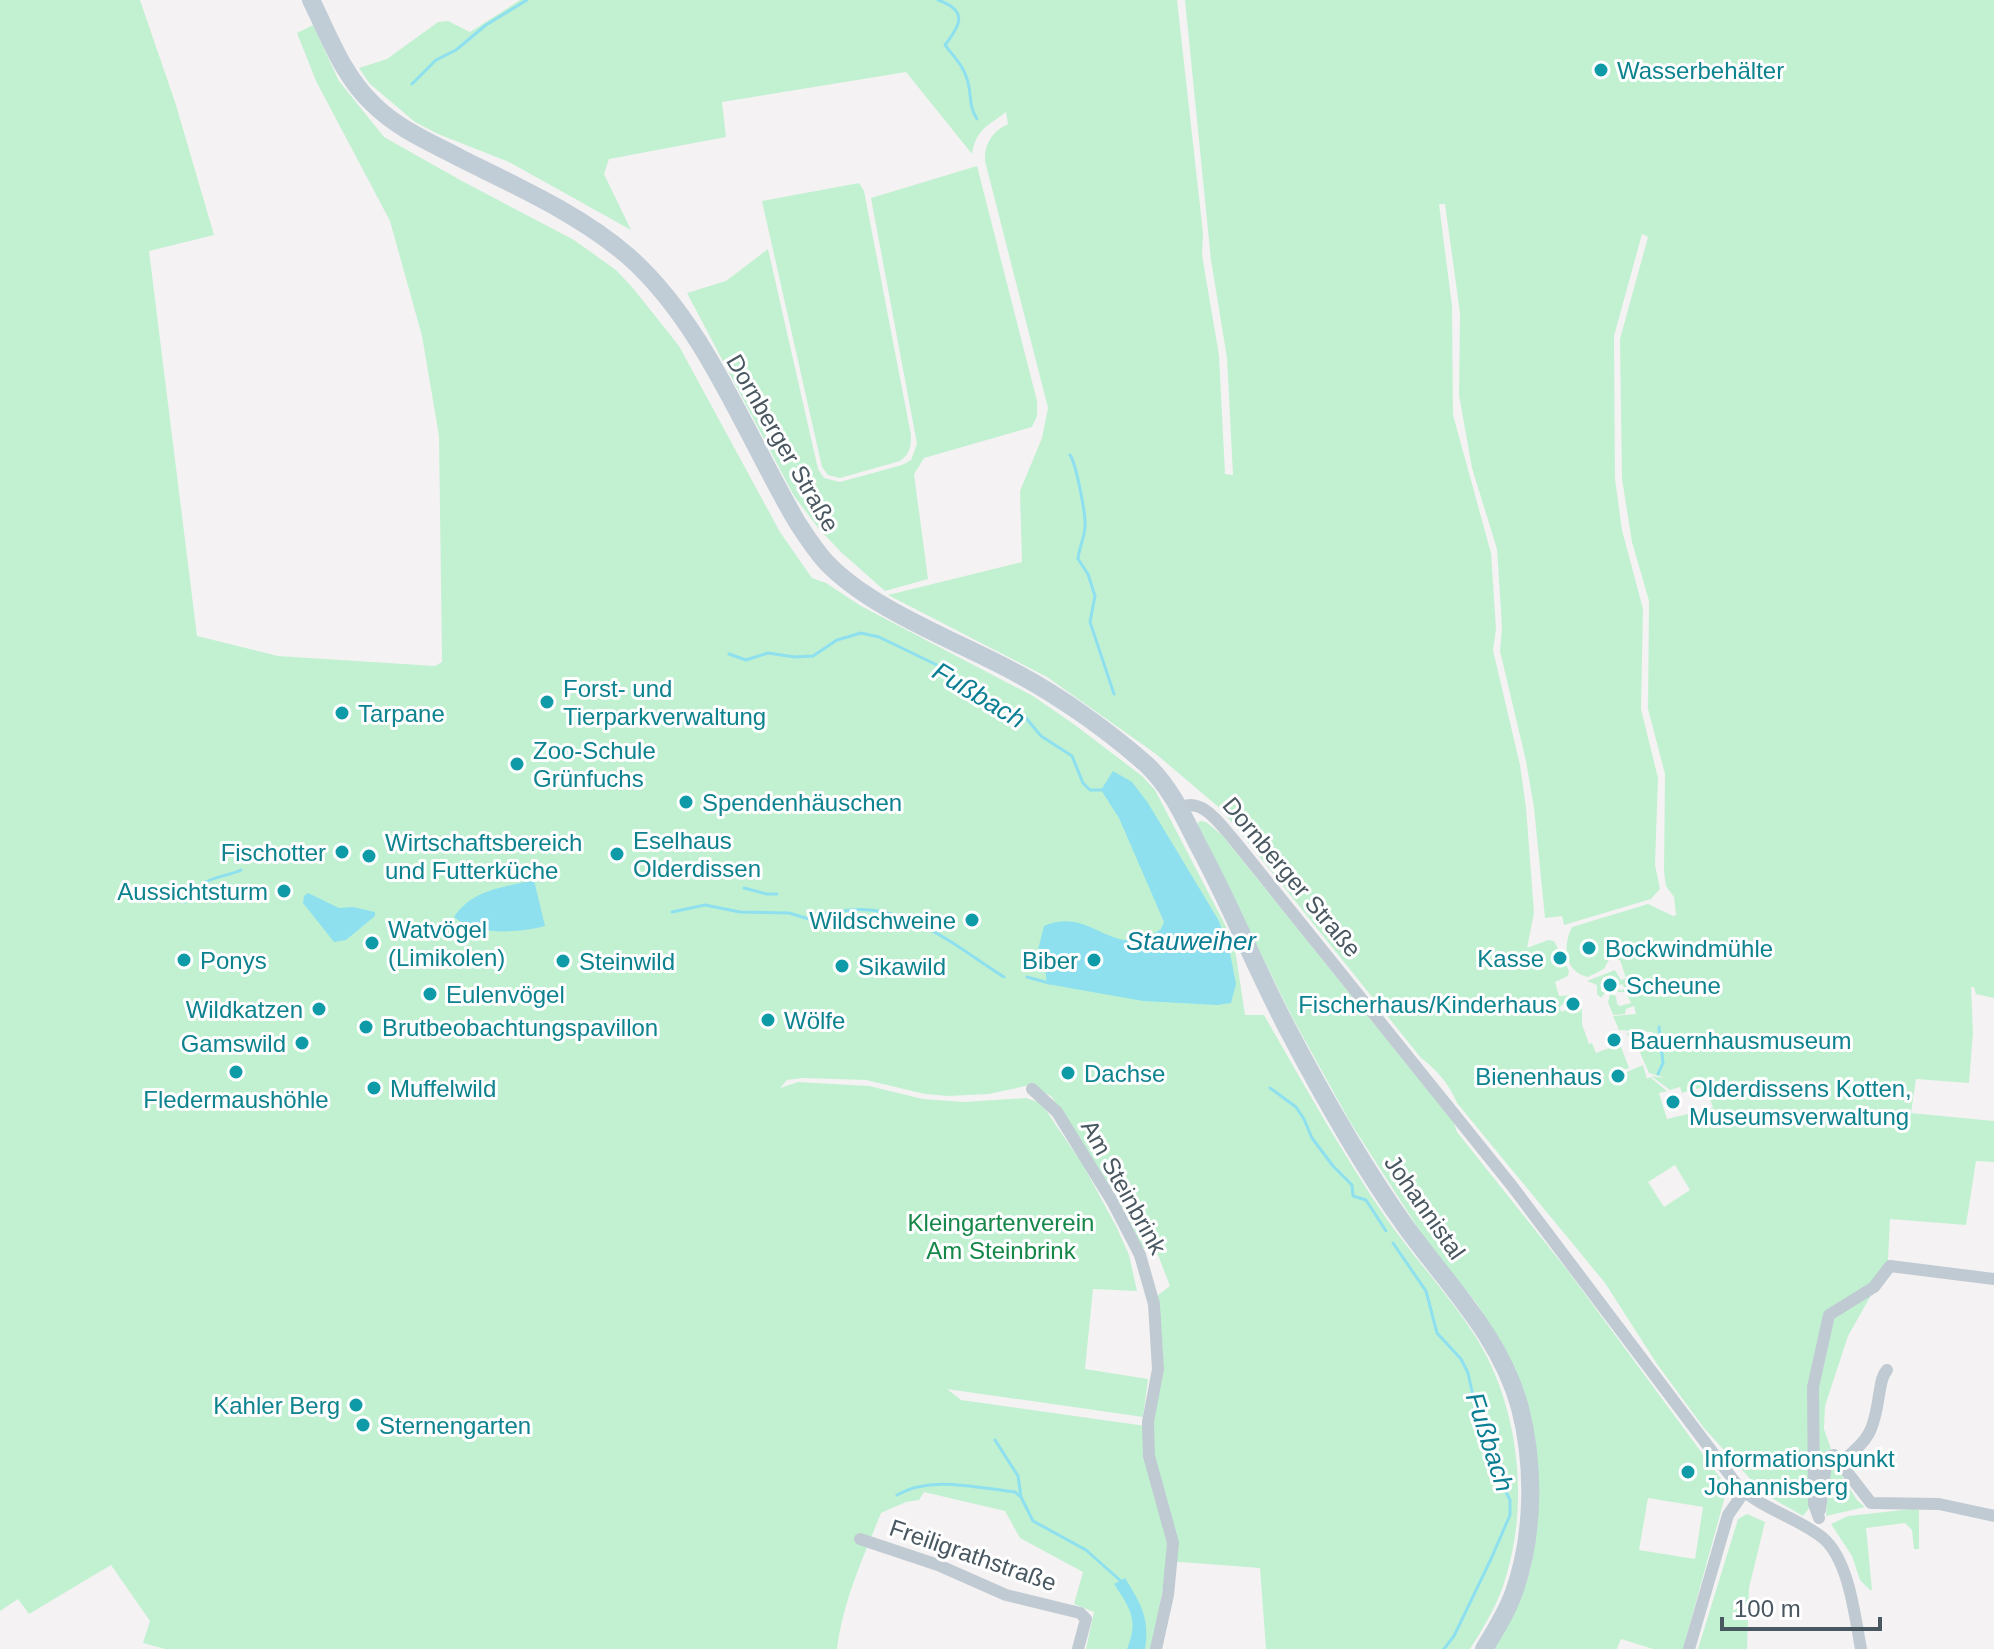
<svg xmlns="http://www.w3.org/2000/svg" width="1994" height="1649" font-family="Arial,sans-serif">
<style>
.green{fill:#c2f1d2;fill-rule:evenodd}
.water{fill:#8ee0ef}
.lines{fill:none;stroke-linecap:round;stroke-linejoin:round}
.stream{stroke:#8ee0ef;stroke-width:3}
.street{stroke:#c0cad2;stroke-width:12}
.secondary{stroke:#c0ccd6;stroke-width:18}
.culture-dot{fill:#0f9aa8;stroke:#fff;stroke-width:3}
.labels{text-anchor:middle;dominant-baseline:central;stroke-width:6;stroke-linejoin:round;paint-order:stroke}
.culture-label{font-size:24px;fill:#0d838f;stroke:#fff;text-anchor:start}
.street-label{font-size:24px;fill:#495761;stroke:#fff}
.park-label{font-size:24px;fill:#158748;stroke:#fff}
.water-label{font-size:26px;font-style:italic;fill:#0b7e93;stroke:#fff}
</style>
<rect width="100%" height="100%" fill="#f5f2f3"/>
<path class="green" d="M 0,0 L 140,0 L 176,105 L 214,235 L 149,251 L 197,636 L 278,656 L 435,666 L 442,662 L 439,436 L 422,336 L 390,221 L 316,81 L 297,33 L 313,25 L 339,81 L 384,137 L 462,181 L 574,240 L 616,270 L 633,288 L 679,346 L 780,532 L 812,578 L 826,583 L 861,606 L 1033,696 L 1075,725 L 1142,776 L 1155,790 L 1234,942 L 1245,1015 L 1264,1015 C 1303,1083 1342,1153 1386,1218 C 1415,1259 1450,1296 1477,1339 C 1518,1406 1529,1498 1507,1573 C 1500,1601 1485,1625 1470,1649 L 1266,1649 L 1260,1568 L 1167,1561 L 1153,1649 L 1086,1649 L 1094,1612 L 1074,1604 L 1083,1572 L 1020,1538 L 1005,1511 L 924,1492 L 919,1500 L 906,1502 L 881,1513 C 863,1558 843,1601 837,1649 L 165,1649 L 143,1643 L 150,1621 L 111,1565 L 29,1614 L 18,1599 L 0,1611 ZM 803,1078 L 866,1080 L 925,1094 L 949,1096 L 989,1094 L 1030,1085 L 1051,1096 L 1075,1131 L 1140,1246 L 1158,1255 L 1170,1286 L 1158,1295 L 1162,1370 L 1153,1427 L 961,1400 L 947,1389 L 1143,1417 L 1148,1379 L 1085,1369 L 1093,1289 L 1137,1291 L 1129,1255 L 1117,1228 L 1083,1165 L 1041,1103 L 1026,1098 L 964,1102 L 923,1099 L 869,1086 L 798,1082 L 780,1088 L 787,1080 Z
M 520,0 L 1177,0 L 1203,233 L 1202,255 L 1219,355 L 1225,474 L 1233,475 L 1227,358 L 1211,260 L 1185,0 L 1994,0 L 1994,998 L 1976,994 L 1974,987 L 1971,987 L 1973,1032 L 1969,1083 L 1916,1079 L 1911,1113 L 1994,1121 L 1994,1162 L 1976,1161 L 1966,1225 L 1890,1219 L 1888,1260 L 1883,1274 L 1848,1336 L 1825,1406 L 1824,1429 L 1831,1449 L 1821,1457 L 1817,1498 L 1803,1516 L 1763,1493 L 1704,1428 L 1657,1364 L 1605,1283 L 1457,1103 C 1449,1084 1437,1070 1421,1058 L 1222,810 L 1156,754 L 1047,677 L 888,595 L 1022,562 L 1020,491 L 1042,438 L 1048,408 L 985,161 C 984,143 993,131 1008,124 L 1006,112 C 988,126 976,129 972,154 L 906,72 L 722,102 L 726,137 L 609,159 L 604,174 L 631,230 L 509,162 L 438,134 L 415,122 L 370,84 L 359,68 L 387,59 L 438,22 L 448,21 L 470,32 ZM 1439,204 L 1445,204 L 1460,313 L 1459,395 L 1472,468 L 1497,549 L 1502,627 L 1500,651 L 1526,761 L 1534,808 L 1545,918 L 1562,916 L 1564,925 L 1651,899 L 1660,889 L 1655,865 L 1658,778 L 1641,709 L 1643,609 L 1622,530 L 1615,479 L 1614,336 L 1642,234 L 1648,237 L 1620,339 L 1622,479 L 1632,542 L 1649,601 L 1648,709 L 1665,774 L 1664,872 L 1666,886 L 1674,897 L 1676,915 L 1673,916 L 1648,904 L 1572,927 C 1563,945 1563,971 1588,977 L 1604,969 L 1610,958 L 1620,960 L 1626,978 L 1621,980 L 1615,970 L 1587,981 L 1597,985 L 1597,994 L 1601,998 L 1605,993 L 1601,991 L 1603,977 L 1619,980 L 1618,986 L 1622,984 L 1625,988 L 1621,991 L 1618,988 L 1617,992 L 1626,992 L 1631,1003 L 1620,1006 L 1617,1004 L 1616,996 L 1610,994 L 1608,1002 L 1613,1015 L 1625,1014 L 1626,1009 L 1634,1006 L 1636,1014 L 1613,1016 L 1619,1030 L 1653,1032 L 1652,1041 L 1640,1040 L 1640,1035 L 1626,1033 L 1637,1046 L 1649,1073 L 1665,1078 L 1651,1076 L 1670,1090 L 1680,1087 L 1682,1093 L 1706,1086 L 1713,1108 L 1667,1119 L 1659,1093 L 1667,1091 L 1650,1077 L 1647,1079 L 1643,1065 L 1622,1074 L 1617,1079 L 1615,1074 L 1629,1068 L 1620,1044 L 1596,1053 L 1592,1043 L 1589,1044 L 1582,1024 L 1582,1005 L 1571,1012 L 1568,1008 L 1562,1012 L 1559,1008 L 1571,995 L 1559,996 L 1555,982 L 1568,976 L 1569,971 L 1554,941 L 1548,940 L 1527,948 L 1534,913 L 1526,807 L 1520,765 L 1493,650 L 1496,629 L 1491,553 L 1453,415 L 1452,306 ZM 1675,1165 L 1690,1190 L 1664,1207 L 1648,1182 Z
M 977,166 L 1037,401 L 1037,416 L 1032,427 L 924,458 L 914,474 L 928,579 L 885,591 L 842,553 L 819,529 L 794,496 L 687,293 L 726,281 L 768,249 L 818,469 L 824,478 L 840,482 L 902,465 L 911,460 L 917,444 L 871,198 Z
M 859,183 L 864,191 L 911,435 C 911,447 910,454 900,461 L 840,478 L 828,475 L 822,467 L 762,201 Z
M 1200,821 L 1206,822 L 1222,835 L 1454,1123 L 1457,1132 L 1568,1271 L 1724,1483 L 1726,1493 L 1683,1649 L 1653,1649 L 1621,1639 L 1617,1649 L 1492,1649 L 1527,1581 L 1531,1566 L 1535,1486 L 1503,1345 L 1477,1304 L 1427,1242 L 1350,1122 L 1291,1015 L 1197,824 ZM 1648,1498 L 1703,1507 L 1695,1559 L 1639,1550 Z
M 1830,1465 L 1835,1465 L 1857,1500 L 1865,1507 L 1826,1516 Z
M 1912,1509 L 1919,1510 L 1919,1549 L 1914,1549 L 1912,1530 L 1905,1523 L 1866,1528 L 1872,1590 L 1870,1590 L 1860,1580 L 1852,1556 L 1831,1524 L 1848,1516 Z
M 1747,1514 L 1765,1522 L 1749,1588 L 1747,1649 L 1698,1649 L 1738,1519 Z"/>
<path class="water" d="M 1113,771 L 1132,782 L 1148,803 L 1219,921 L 1230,953 L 1236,984 L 1231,1003 L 1217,1005 L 1143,1001 L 1047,984 L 1045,968 L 1034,965 L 1044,926 C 1094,905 1111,964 1161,929 L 1164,922 L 1119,818 L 1101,790 Z
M 534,880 L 545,926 C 520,933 475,936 454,917 C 472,889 505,887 534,880 Z
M 308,893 L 339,908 L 353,907 L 375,912 L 375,916 L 346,940 L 334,942 L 303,903 L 304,896 Z
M 1125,1578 C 1141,1604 1150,1618 1145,1649 L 1127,1649 C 1139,1620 1130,1608 1114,1584 Z"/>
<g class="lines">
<path class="stream" d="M 938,0 C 970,11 959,27 945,45 C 954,57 963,65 967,79 C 972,94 968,105 977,119
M 412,84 L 436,60 L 456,50 L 486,25 L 527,0
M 1070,455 C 1076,463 1086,515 1085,526 C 1085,537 1079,547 1078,559 L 1088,574 L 1095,596 L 1090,622 L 1114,694
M 729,654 L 746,660 L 768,653 L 795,657 L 813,656 L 837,640 L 861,633 L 879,637 L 939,666 L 954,682 L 968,687 L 1026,718 L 1041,736 L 1072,756 L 1083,783 L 1090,790 L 1102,790
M 744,888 L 767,894 L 777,894
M 185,902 L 189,898 L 203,894 L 204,883 C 216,876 228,876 241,870
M 672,912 L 705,905 L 740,912 L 789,913 L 809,919
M 818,915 C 826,912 833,912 842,911 C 903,900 955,946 1004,977
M 1027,977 L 1049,983
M 1658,1074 L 1663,1063 L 1659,1027
M 1270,1088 L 1296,1107 L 1304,1119 L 1312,1138 L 1333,1166 L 1352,1185 L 1353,1196 L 1366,1200 L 1386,1231
M 1393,1243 L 1426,1291 L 1437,1333 L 1461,1359 L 1468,1373 L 1474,1400 L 1485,1423 L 1495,1470 L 1510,1500 L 1510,1515 L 1491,1559 L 1454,1636 L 1444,1649
M 995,1440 L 1018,1476 L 1021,1497
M 897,1495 C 931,1475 977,1488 1015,1492 L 1021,1497 L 1033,1521 L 1086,1550 L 1122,1582"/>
<path class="street" d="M 1179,808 C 1202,796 1220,824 1234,840 L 1512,1186 L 1738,1486 C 1763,1510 1797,1517 1823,1538 C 1849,1560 1855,1617 1861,1649
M 1032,1089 L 1057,1112 L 1112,1201 L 1140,1255 L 1154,1304 L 1158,1369 L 1148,1422 L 1149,1456 L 1173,1543 L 1168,1595 L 1156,1649
M 1842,1461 C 1870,1440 1874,1429 1879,1395 C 1881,1385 1881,1377 1887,1370
M 1820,1510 L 1826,1464 L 1828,1457 L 1834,1455 L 1871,1503 L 1939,1504 L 1994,1516
M 1819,1518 L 1814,1504 L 1813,1387 L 1829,1315 L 1874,1287 L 1890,1266 L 1994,1279
M 860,1539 L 938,1565 L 1006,1595 L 1080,1613 L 1086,1619 L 1078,1649
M 1689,1649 L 1728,1515 L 1744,1492"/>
<path class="secondary" d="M 311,0 C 329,36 343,76 373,104 C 398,129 430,142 460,158 C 518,187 579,214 628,256 C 705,324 745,434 797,522 C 806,536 815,550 826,562 C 871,610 960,642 1018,674 C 1061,697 1110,732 1147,765 C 1170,787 1183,815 1197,843 C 1229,902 1254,964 1285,1024 C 1321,1093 1360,1163 1406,1227 C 1448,1285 1501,1337 1520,1408 C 1535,1466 1534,1536 1514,1592 C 1507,1612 1495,1631 1484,1649"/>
</g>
<g class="culture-dot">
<circle cx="1601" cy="70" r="8"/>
<circle cx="547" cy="702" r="8"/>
<circle cx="342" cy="713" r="8"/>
<circle cx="517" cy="764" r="8"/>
<circle cx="686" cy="802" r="8"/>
<circle cx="342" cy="852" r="8"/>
<circle cx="617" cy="854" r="8"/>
<circle cx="369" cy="856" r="8"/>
<circle cx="284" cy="891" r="8"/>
<circle cx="972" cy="920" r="8"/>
<circle cx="372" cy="943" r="8"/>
<circle cx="1589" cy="948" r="8"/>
<circle cx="1560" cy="958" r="8"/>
<circle cx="184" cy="960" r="8"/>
<circle cx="1094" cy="960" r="8"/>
<circle cx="563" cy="961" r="8"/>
<circle cx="842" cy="966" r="8"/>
<circle cx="1610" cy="985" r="8"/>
<circle cx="430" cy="994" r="8"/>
<circle cx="1573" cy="1004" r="8"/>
<circle cx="319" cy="1009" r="8"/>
<circle cx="768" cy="1020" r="8"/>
<circle cx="366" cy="1027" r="8"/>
<circle cx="1614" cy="1040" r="8"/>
<circle cx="302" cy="1043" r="8"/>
<circle cx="236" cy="1072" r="8"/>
<circle cx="1068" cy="1073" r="8"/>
<circle cx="1618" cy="1076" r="8"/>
<circle cx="374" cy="1088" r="8"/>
<circle cx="1673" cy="1102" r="8"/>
<circle cx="356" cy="1405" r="8"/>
<circle cx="363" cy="1425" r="8"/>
<circle cx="1688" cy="1472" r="8"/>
</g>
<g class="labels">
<g class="culture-label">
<text x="1617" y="70">Wasserbehälter</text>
<text x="563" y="688">Forst- und<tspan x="563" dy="28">Tierparkverwaltung</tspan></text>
<text x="358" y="713">Tarpane</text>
<text x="533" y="750">Zoo-Schule<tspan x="533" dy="28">Grünfuchs</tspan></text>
<text x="702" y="802">Spendenhäuschen</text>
<text x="633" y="840">Eselhaus<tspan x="633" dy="28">Olderdissen</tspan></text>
<text x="385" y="842">Wirtschaftsbereich<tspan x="385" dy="28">und Futterküche</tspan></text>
<text x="326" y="852" text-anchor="end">Fischotter</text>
<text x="268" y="891" text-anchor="end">Aussichtsturm</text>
<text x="956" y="920" text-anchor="end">Wildschweine</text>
<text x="388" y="929">Watvögel<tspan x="388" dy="28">(Limikolen)</tspan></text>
<text x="1605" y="948">Bockwindmühle</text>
<text x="1544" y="958" text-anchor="end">Kasse</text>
<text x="200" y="960">Ponys</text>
<text x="1078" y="960" text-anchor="end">Biber</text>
<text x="579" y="961">Steinwild</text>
<text x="858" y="966">Sikawild</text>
<text x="1626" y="985">Scheune</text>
<text x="446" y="994">Eulenvögel</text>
<text x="1557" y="1004" text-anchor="end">Fischerhaus/Kinderhaus</text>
<text x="303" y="1009" text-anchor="end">Wildkatzen</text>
<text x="784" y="1020">Wölfe</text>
<text x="382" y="1027">Brutbeobachtungspavillon</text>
<text x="1630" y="1040">Bauernhausmuseum</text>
<text x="286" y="1043" text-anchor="end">Gamswild</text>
<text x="1084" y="1073">Dachse</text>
<text x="1602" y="1076" text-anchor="end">Bienenhaus</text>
<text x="390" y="1088">Muffelwild</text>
<text x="1689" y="1088">Olderdissens Kotten,<tspan x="1689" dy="28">Museumsverwaltung</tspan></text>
<text x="236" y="1099" text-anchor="middle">Fledermaushöhle</text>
<text x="340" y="1405" text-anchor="end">Kahler Berg</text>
<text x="379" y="1425">Sternengarten</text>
<text x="1704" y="1458">Informationspunkt<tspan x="1704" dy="28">Johannisberg</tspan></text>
</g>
<g class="street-label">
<text transform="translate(783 443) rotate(60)">Dornberger Straße</text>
<text transform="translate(1292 877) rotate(50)">Dornberger Straße</text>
<text transform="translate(1124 1187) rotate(61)">Am Steinbrink</text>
<text transform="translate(1425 1207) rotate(55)">Johannistal</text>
<text transform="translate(973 1555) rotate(19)">Freiligrathstraße</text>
</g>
<g class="park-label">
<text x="1001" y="1222">Kleingartenverein<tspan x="1001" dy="28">Am Steinbrink</tspan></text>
</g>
<g class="water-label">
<text transform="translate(979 695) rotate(31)">Fußbach</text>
<text x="1191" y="941">Stauweiher</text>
<text transform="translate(1490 1442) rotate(72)">Fußbach</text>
</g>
</g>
<path d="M1722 1617v12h158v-12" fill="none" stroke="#495761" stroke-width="4"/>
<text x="1734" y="1617" font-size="24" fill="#495761" stroke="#ffffff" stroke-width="6" paint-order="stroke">100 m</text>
</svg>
